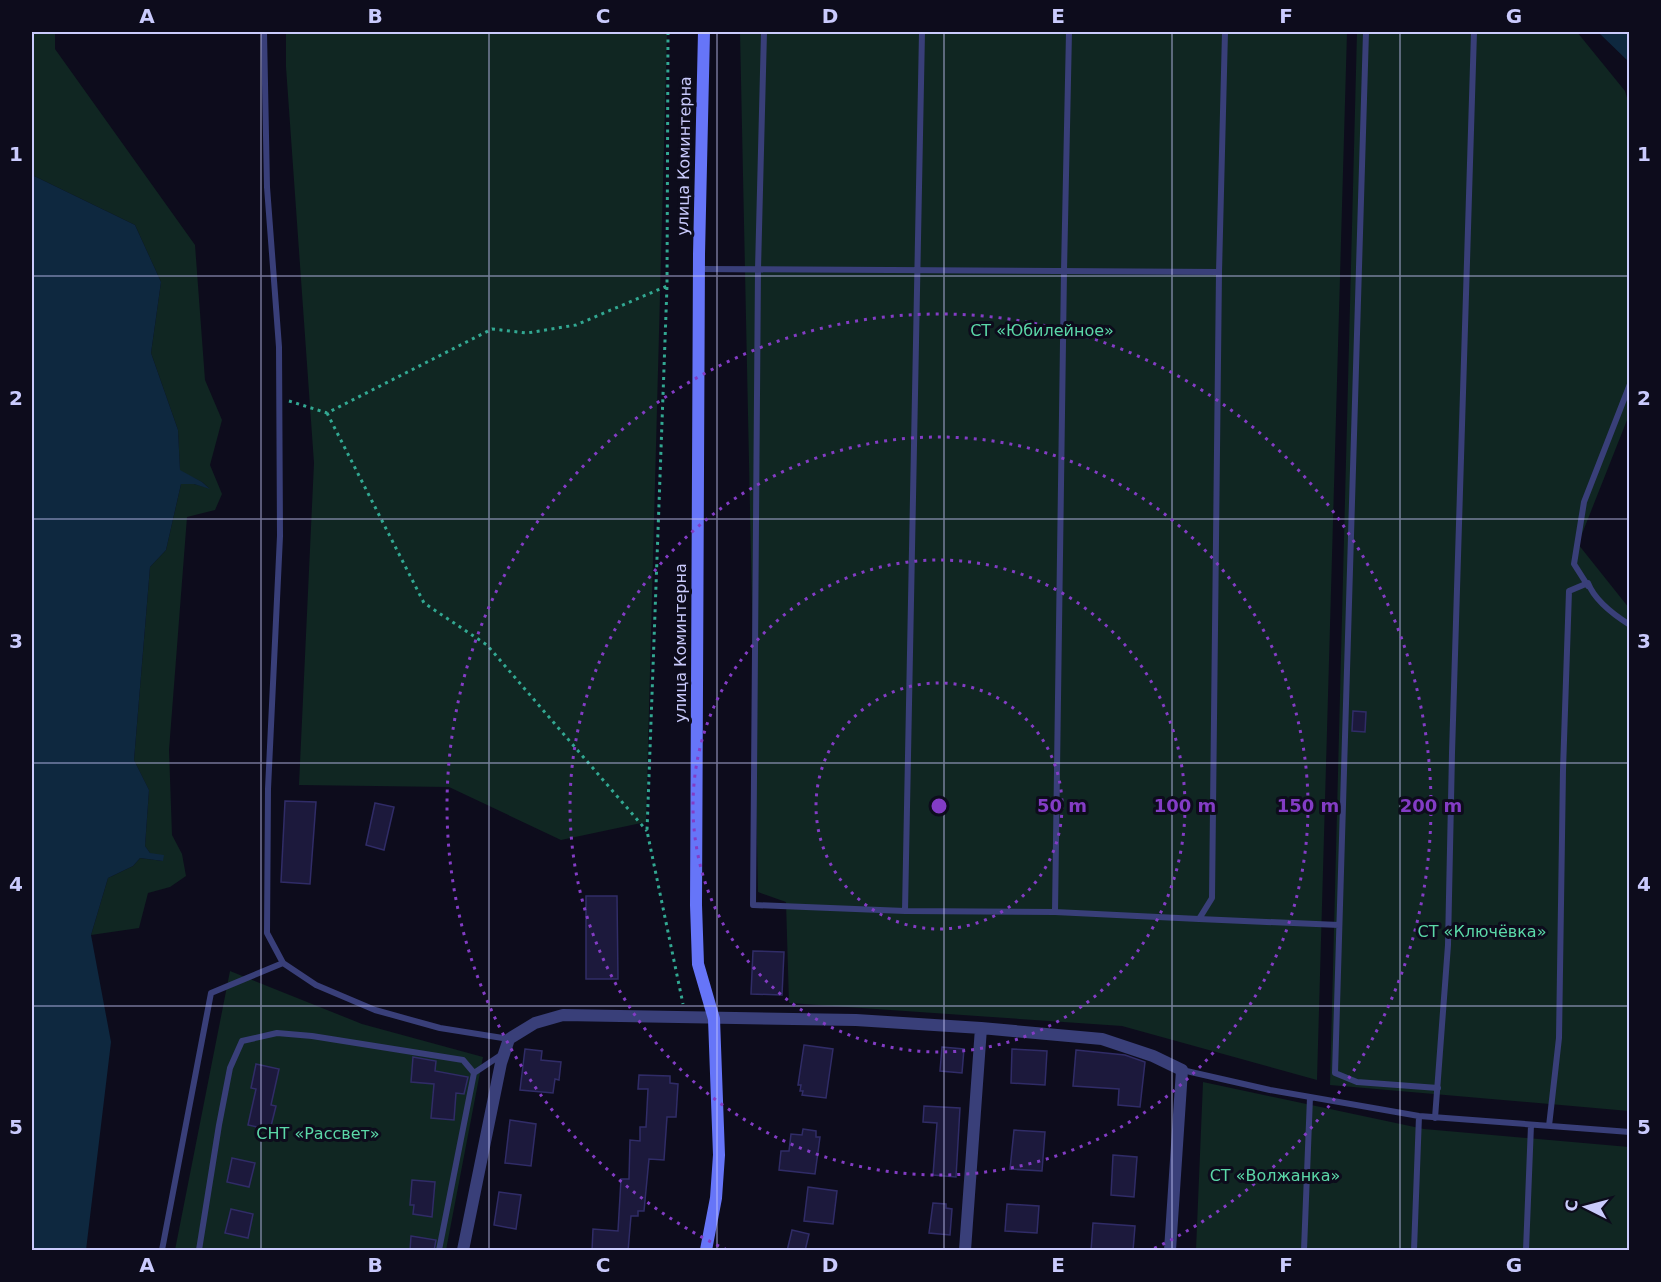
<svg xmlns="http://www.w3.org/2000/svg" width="1661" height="1282" font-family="'DejaVu Sans',sans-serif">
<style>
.green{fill:#102622}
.water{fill:#0e283f}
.building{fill:#1c193c;stroke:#302c67;stroke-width:1.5}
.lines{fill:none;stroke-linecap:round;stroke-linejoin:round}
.path{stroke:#32a892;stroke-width:3;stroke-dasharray:3 4.5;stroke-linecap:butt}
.lane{stroke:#393f79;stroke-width:6}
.street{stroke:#393f79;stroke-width:12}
.secondary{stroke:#6675f8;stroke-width:12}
.grid{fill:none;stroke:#cacbfd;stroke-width:1.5;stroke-opacity:0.55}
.ring{fill:none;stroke:#833cc5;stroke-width:3;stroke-dasharray:3 6}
.labels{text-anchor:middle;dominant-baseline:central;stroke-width:6;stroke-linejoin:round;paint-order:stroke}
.street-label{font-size:16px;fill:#cacbfd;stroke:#0d0c1c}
.park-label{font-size:16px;fill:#5bd8a8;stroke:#0d0c1c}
.centre{fill:#833cc5;stroke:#0d0c1c;stroke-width:3}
.ring-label{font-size:18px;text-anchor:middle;font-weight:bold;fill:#833cc5;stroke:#0d0c1c;stroke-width:6;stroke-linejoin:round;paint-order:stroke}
.neatline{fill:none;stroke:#cacbfd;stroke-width:2}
.grid-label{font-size:20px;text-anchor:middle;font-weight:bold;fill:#cacbfd}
</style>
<rect width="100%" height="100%" fill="#0d0c1c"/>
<path class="green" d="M 32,32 L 55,32 L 55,49 L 195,245 L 205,380 L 222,420 L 210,465 L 222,494 L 215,510 L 187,517 L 169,750 L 172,835 L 182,854 L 186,876 L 170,887 L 148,893 L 139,928 L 91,935 L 108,878 L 133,866 L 140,858 L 163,861 L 150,853 L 145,846 L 149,790 L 134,760 L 150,567 L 166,550 L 181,484 L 194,484 L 209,488 L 202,482 L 180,471 L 178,430 L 151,353 L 161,282 L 135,225 L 32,175 Z
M 286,32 L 667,32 L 646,822 L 561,840 L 449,787 L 299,785 L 314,463 L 286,67 Z
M 740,32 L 1347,32 L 1317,1080 L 1122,1026 L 789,1003 L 786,902 L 758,892 Z
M 1357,32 L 1577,32 L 1625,91 L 1630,108 L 1629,415 L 1578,544 L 1629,608 L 1629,1111 L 1330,1085 Z
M 230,971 L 362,1024 L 483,1057 L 446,1250 L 175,1250 Z
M 1203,1082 L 1424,1129 L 1629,1147 L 1629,1250 L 1196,1250 Z"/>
<path class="water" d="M 1598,32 L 1629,32 L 1629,62 Z
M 32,175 L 135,225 L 161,282 L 151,353 L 178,430 L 180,470 L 202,482 L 210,489 L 194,484 L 181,484 L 166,550 L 150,567 L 134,760 L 149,790 L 145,846 L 150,853 L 164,855 L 163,861 L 140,858 L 133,866 L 108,878 L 91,935 L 111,1042 L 86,1250 L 32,1250 Z"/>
<path class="building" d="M 1353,711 L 1366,712 L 1365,732 L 1352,731 Z
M 285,801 L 316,802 L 310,884 L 281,882 Z
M 375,803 L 394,807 L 384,850 L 366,845 Z
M 586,896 L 617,896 L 618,979 L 586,979 Z
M 753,951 L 784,952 L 782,995 L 751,994 Z
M 804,1045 L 833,1049 L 826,1098 L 802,1095 L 803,1091 L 800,1091 L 801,1085 L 798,1085 Z
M 942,1047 L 964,1049 L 962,1073 L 940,1071 Z
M 525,1049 L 542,1051 L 541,1060 L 561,1062 L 559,1080 L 555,1079 L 553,1093 L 520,1090 Z
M 1012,1049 L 1047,1051 L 1045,1085 L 1011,1083 Z
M 1076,1050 L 1125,1055 L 1145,1062 L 1140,1107 L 1118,1105 L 1119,1089 L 1073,1086 Z
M 413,1057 L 436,1061 L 435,1071 L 468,1077 L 464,1094 L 456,1093 L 454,1120 L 431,1118 L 434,1084 L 411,1082 Z
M 256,1064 L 279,1069 L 271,1105 L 276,1106 L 270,1130 L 248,1125 L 256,1089 L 251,1088 Z
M 639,1075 L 670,1076 L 670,1083 L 678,1084 L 676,1117 L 667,1117 L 664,1160 L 649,1159 L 644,1211 L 638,1211 L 638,1216 L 631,1216 L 628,1251 L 592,1251 L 593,1229 L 618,1231 L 621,1179 L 629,1179 L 630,1140 L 640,1141 L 640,1127 L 646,1127 L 648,1089 L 638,1089 Z
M 924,1106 L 960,1108 L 956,1177 L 933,1175 L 937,1123 L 923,1122 Z
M 510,1120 L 536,1124 L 531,1166 L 505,1163 Z
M 803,1129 L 816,1131 L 816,1137 L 820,1137 L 815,1174 L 779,1170 L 781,1151 L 789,1151 L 791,1134 L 802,1135 Z
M 1014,1130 L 1045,1132 L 1042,1171 L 1010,1169 Z
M 1113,1155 L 1137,1157 L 1134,1197 L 1111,1195 Z
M 232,1158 L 255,1163 L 249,1187 L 227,1182 Z
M 412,1180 L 435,1182 L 432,1217 L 413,1214 L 414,1205 L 410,1205 Z
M 808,1187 L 837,1191 L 833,1224 L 804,1221 Z
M 499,1192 L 521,1195 L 516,1229 L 494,1225 Z
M 933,1203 L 946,1204 L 946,1208 L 952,1209 L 950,1235 L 929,1233 Z
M 1007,1204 L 1039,1206 L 1037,1233 L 1005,1231 Z
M 231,1209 L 253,1214 L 248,1238 L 225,1233 Z
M 1093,1223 L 1135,1226 L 1133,1251 L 1091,1251 Z
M 792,1230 L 809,1234 L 805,1251 L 787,1251 Z
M 411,1236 L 436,1240 L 434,1251 L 410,1251 Z"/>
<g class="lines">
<path class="path" d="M 668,32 L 667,286 L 647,831 L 683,1004
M 289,401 L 327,413 L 492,329 L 527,333 L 576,325 L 667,286
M 327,413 L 424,603 L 487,645 L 647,831"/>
<path class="lane" d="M 264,32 L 267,187 L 279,347 L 280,536 L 268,789 L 267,933 L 283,963 L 316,985 L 375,1010 L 440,1028 L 509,1039
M 764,32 L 758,269 L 753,905 L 905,911
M 922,32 L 905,911 L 1055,912
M 1069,32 L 1064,271 L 1055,912 L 1199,919 L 1212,898 L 1219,272 L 1225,32
M 1366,32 L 1335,1073 L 1357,1082 L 1438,1088
M 699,269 L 1219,272
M 1588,586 L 1574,564 L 1584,502 L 1630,384
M 1199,919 L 1339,925
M 1182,1070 L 1270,1090 L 1419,1116 L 1630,1132
M 1435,1118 L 1448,945 L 1452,753 L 1474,32
M 1549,1126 L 1559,1038 L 1563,770 L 1569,591 L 1588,583 C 1595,601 1614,615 1630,625
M 162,1250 L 211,993 L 283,963
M 199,1250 L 219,1125 L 230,1068 L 242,1041 L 277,1033 L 312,1036 L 463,1060 L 474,1073
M 439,1250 L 474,1073 L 501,1055
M 1304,1250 L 1310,1097
M 1414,1250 L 1419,1116
M 1526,1250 L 1531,1125"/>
<path class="street" d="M 463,1250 L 501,1063 L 509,1039 L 535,1023 L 563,1015 L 856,1020 L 981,1028 L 1102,1039 L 1153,1056 L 1182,1070 L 1170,1250
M 965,1250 L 981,1028"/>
<path class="secondary" d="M 704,32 L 699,254 L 696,905 L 698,964 L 714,1019 L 719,1155 L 716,1198 L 706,1250"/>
</g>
<path class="grid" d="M 261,32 L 261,1250M 489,32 L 489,1250M 717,32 L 717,1250M 944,32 L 944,1250M 1172,32 L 1172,1250M 1400,32 L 1400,1250M 32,276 L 1630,276M 32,519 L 1630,519M 32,763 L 1630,763M 32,1006 L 1630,1006"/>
<g class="ring">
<circle cx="939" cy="806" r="123"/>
<circle cx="939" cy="806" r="246"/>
<circle cx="939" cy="806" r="369"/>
<path d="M727 1250A492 492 0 1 1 1151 1250"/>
</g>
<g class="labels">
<g class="street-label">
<text transform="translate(684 156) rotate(-89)">улица Коминтерна</text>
<text transform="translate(680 643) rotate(-90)">улица Коминтерна</text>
</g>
<g class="park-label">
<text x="1042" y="330">СТ «Юбилейное»</text>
<text x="1482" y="931">СТ «Ключёвка»</text>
<text x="318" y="1133">СНТ «Рассвет»</text>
<text x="1275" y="1175">СТ «Волжанка»</text>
</g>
</g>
<circle cx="939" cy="806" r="9" class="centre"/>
<g class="ring-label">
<text x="1062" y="812">50 m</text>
<text x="1185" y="812">100 m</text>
<text x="1308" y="812">150 m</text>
<text x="1431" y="812">200 m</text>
</g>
<rect width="1661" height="1282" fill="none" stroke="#0d0c1c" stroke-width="66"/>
<g transform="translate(1586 1207) rotate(276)" stroke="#0d0c1c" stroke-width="4.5" paint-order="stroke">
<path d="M0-4.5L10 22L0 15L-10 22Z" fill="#cacbfd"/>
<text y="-9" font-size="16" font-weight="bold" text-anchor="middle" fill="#cacbfd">С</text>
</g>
<rect x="33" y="33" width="1595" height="1216" class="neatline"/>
<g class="grid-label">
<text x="147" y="23">A</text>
<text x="375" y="23">B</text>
<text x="603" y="23">C</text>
<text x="830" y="23">D</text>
<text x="1058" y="23">E</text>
<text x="1286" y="23">F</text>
<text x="1514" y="23">G</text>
<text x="16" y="161">1</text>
<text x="1644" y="161">1</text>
<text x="16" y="405">2</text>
<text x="1644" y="405">2</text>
<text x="16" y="648">3</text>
<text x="1644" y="648">3</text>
<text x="16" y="891">4</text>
<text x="1644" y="891">4</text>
<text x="16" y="1134">5</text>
<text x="1644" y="1134">5</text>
<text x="147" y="1272">A</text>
<text x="375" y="1272">B</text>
<text x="603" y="1272">C</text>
<text x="830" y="1272">D</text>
<text x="1058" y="1272">E</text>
<text x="1286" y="1272">F</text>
<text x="1514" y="1272">G</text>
</g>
</svg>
